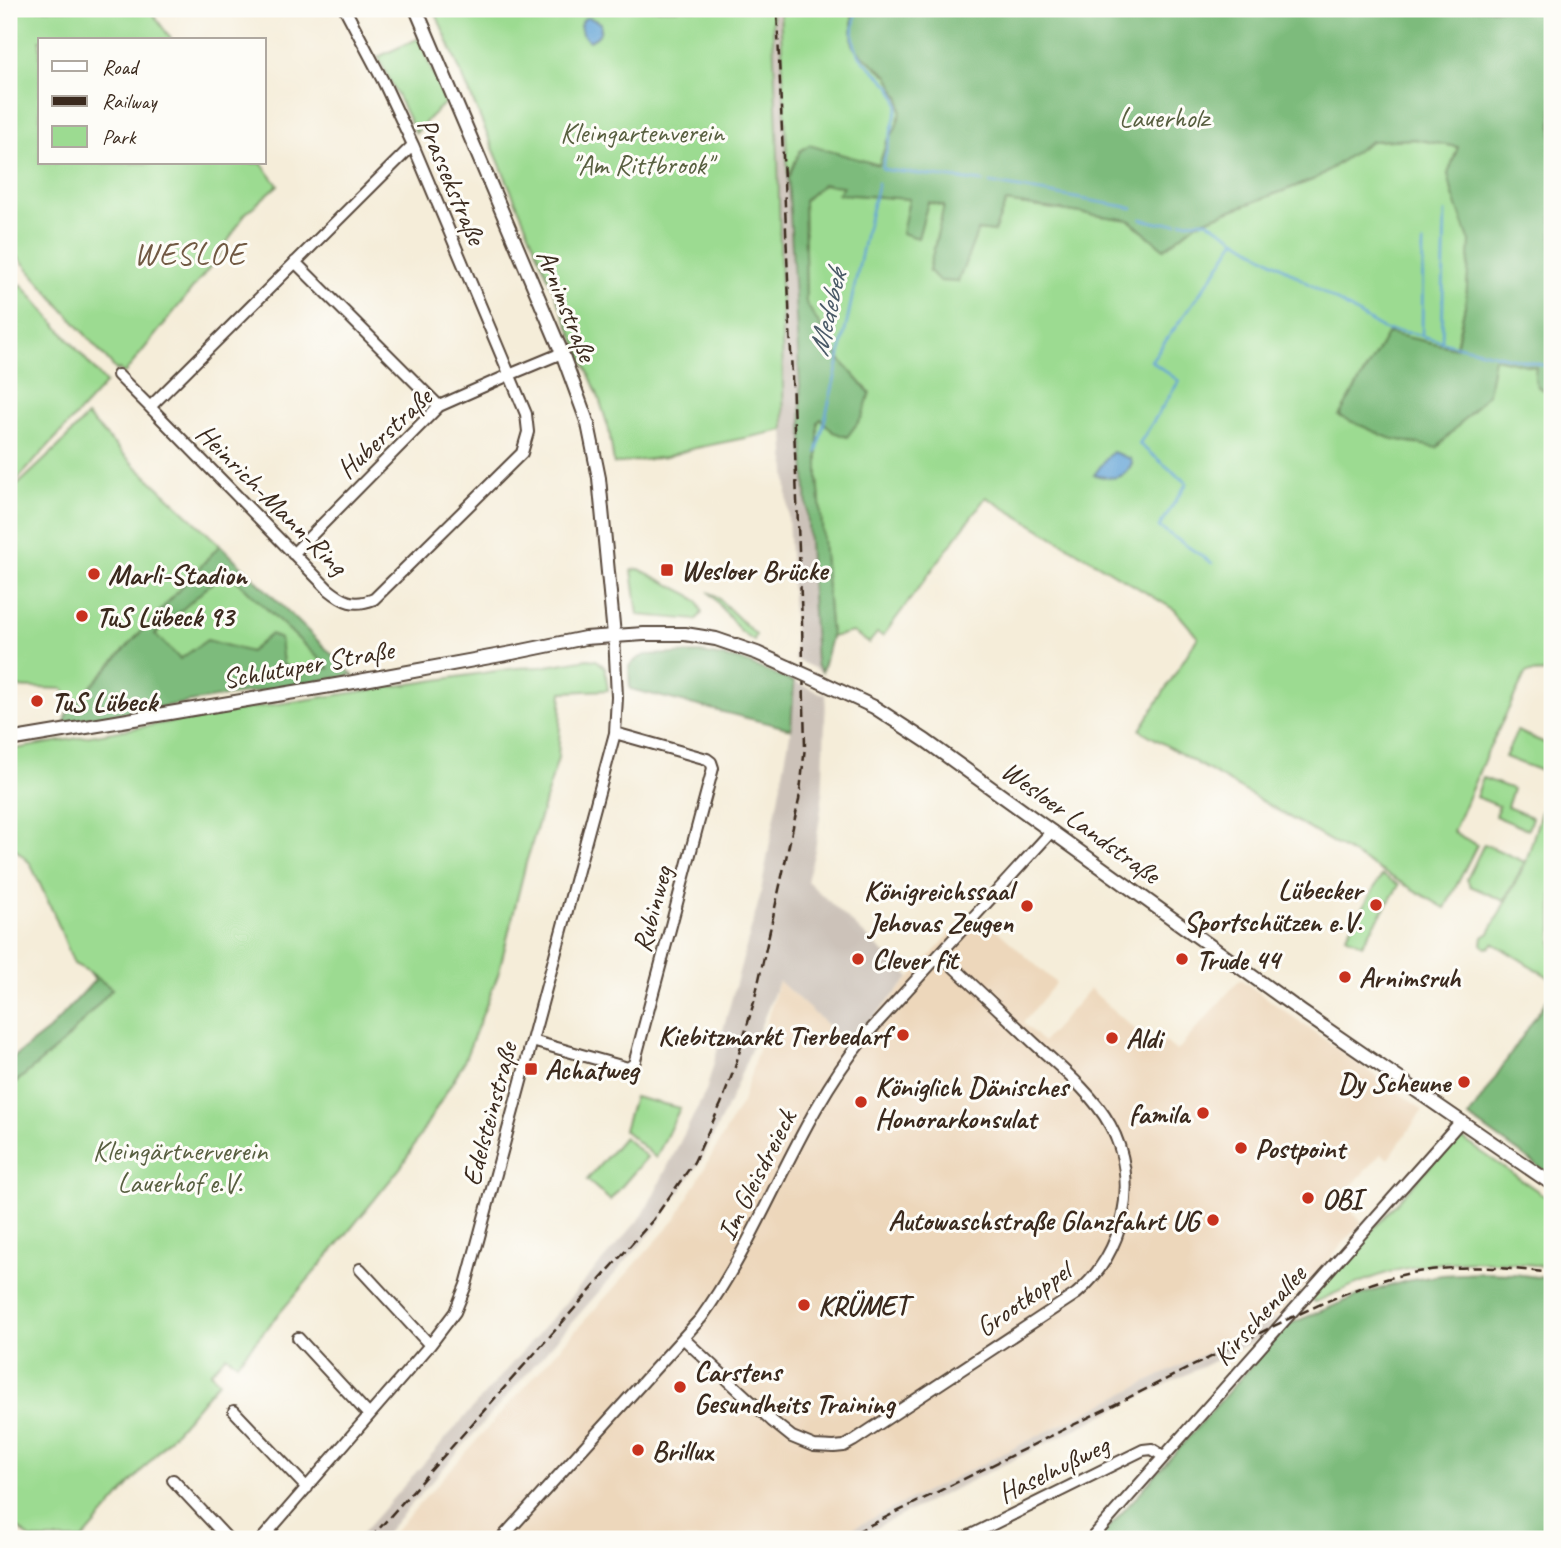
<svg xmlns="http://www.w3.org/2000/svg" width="1561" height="1548" font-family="Caveat,sans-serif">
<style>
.built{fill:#edd7bb}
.industrial{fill:#ccc2b9}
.green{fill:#9cdb91;stroke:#6c8258;stroke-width:2}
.forest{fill:#7dbb7b;stroke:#5c724c;stroke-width:2;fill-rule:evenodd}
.water{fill:#64a4d7;stroke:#50677a;stroke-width:2}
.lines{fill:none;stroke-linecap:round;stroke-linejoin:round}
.stream{stroke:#64a4d7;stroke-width:2.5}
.minor-casing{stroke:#57473a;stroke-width:14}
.major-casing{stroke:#57473a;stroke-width:16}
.minor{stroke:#fff;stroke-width:10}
.major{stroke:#fff;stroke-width:12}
.rail{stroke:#3b2a1e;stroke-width:2.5;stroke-dasharray:10 5;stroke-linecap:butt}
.major-bridge-casing{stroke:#57473a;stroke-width:16;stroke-linecap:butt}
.major-bridge{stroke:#fff;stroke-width:12}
.poi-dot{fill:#c8321e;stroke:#fdfcf7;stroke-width:2.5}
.labels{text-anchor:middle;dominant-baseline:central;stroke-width:6;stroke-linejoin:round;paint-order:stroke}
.park-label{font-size:28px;fill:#585f40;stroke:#fdfcf7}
.street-label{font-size:28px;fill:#3b2a1e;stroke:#fdfcf7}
.poi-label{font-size:28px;font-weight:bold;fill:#3b2a1e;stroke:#fdfcf7;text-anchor:start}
.water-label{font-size:30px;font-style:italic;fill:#4b5b68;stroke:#fdfcf7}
.quarter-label{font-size:32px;letter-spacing:2px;fill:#715943;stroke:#fdfcf7}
</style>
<rect width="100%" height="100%" fill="#fdfcf7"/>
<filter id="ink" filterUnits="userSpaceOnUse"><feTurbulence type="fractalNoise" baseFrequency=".0143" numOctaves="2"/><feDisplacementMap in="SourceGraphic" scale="14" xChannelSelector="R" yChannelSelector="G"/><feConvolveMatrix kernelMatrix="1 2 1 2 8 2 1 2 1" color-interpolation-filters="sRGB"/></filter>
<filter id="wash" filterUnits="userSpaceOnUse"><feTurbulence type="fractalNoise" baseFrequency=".00686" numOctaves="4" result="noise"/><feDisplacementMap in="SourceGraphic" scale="28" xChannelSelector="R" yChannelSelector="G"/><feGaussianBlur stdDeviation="1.57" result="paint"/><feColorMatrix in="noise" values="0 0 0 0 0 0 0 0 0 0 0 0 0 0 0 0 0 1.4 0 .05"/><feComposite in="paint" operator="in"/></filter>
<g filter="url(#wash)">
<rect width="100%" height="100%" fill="#f5edd9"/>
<path class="built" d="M 973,909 L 1056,983 L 1023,1023 L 1043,1042 L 1090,989 L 1151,1044 L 1165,1042 L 1177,1051 L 1240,979 L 1423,1110 L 1388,1159 L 1381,1153 L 1339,1200 L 1362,1222 L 1279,1317 L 1068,1421 L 831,1539 L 388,1539 L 675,1220 L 742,1102 L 779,981 L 849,1045 Z"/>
<path class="industrial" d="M 772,9 L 780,9 L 788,178 L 816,664 L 822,672 L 795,659 L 784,430 L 778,154 Z
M 794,682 L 826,695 L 822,802 L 815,850 L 807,881 L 910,977 L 849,1045 L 779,981 L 729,1103 L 701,1161 L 656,1227 L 381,1539 L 357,1539 L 643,1215 L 706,1091 L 760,897 L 791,729 Z
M 1279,1317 L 1263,1337 L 1138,1398 L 853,1539 L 831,1539 L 1068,1421 Z"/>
<path class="green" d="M 12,9 L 149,9 L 172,40 L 40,40 L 40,163 L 261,163 L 278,185 L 245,214 L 218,257 L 124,374 L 119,369 L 117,371 L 9,247 L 9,11 Z
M 434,9 L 772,9 L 778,154 L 784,430 L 691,449 L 666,457 L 614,464 L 609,430 L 598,395 Z
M 780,9 L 852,9 L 852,40 L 854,48 L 888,76 L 900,99 L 901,112 L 895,130 L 887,141 L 879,165 L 800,151 L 788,178 Z
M 419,38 L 445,103 L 430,117 L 416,133 L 378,57 Z
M 1414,139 L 1458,147 L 1448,174 L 1453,195 L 1471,242 L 1466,301 L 1455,349 L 1339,416 L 1493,357 L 1536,367 L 1552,354 L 1552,672 L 1526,673 L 1487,753 L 1453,832 L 1477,845 L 1445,908 L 1140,730 L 1198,637 L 1175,610 L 986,497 L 883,636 L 877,633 L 869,643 L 853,632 L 831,637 L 818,478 L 818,422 L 821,419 L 833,432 L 870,393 L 842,362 L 806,303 L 804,201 L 823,184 L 844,186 L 839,193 L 909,199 L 918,238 L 928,202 L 944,206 L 929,270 L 978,230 L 994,232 L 1006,202 L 1129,220 L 1164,249 L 1197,223 L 1315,179 L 1371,141 Z
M 21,284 L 106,383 L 19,478 L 9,483 L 9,298 Z
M 87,416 L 130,461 L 220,545 L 67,713 L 64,689 L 9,687 L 9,493 L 59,446 Z
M 639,569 L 690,595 L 698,602 L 702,613 L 696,620 L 638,615 L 632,570 Z
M 226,570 L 329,668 L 302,673 L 283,664 L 280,639 L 249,652 L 207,640 L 180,660 L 154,634 Z
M 710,593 L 715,595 L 756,635 L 754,641 L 741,632 Z
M 588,659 L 596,660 L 605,667 L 608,690 L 562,692 L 558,758 L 526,863 L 498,975 L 463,1064 L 401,1167 L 335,1248 L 237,1363 L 226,1355 L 210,1373 L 219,1381 L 83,1539 L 31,1539 L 9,1520 L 9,1088 L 65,1041 L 112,989 L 88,971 L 74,964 L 54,914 L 30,863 L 9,843 L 9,750 L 245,709 L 516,668 L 541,667 Z
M 1517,731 L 1552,746 L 1552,775 L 1505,757 Z
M 1483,778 L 1513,789 L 1507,807 L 1532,817 L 1528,830 L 1495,816 L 1499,806 L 1476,797 Z
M 1550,782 L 1552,782 L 1552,979 L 1493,943 L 1490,947 L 1486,948 L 1482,945 L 1483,937 L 1489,933 L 1526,862 Z
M 1484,844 L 1525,862 L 1504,901 L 1470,886 L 1467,879 Z
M 1382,875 L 1399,885 L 1362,945 L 1346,936 Z
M 634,1097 L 680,1108 L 656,1158 L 624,1130 Z
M 624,1137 L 647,1157 L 610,1200 L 587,1180 Z
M 1456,1137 L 1460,1137 L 1552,1201 L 1552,1267 C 1504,1261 1454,1258 1407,1268 C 1375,1274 1345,1289 1315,1302 L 1311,1298 Z"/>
<path class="forest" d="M 852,9 L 1552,9 L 1552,390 C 1535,392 1533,382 1536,367 L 1494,358 L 1488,394 L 1437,448 L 1389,438 L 1339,416 L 1388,333 L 1456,348 L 1466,301 L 1470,242 L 1453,195 L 1448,174 L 1458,147 L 1414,139 L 1371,141 L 1315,179 L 1197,223 L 1164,249 L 1129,220 L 1006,202 L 994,232 L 978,230 L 958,282 L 939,281 L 929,270 L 944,206 L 928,202 L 918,238 L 902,233 L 909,199 L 838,194 L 843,186 L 823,184 L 804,201 L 806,303 L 842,362 L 870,393 L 862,417 L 847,437 L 833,432 L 821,419 L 818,422 L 818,478 L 831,637 L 822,672 L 816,664 L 788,178 L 800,151 L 809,145 L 879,165 L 887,141 L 895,130 L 901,112 L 900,99 L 888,76 L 854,48 L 852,40 Z
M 220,545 L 353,675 L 65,723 L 67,713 ZM 226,570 L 329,668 L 302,673 L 283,664 L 280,639 L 271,634 L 250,652 L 207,640 L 180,659 L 155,634 Z
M 701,653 L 740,660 L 794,682 L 791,729 L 630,689 L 629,666 L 637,659 L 645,655 Z
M 88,971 L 112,989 L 65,1041 L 9,1088 L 9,1061 L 49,1030 L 95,980 Z
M 1552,992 L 1552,1176 L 1469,1117 Z
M 1482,1273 L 1514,1274 L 1552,1279 L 1552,1539 L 1099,1539 L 1287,1325 L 1360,1295 L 1406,1281 L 1442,1275 Z"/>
<path class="water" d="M 585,18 L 590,18 L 601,23 C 601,34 599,37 589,41 L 582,34 L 580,25 Z
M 1113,452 L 1131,459 L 1132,463 C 1124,481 1112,479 1094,475 L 1108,456 Z"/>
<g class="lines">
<path class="stream" d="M 856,9 C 855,19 852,32 854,42 C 858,67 895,77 898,105 L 882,168 L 887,170 L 983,182
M 990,183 L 1133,208
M 1141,219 L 1158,223 L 1177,223
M 1181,222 L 1207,221 L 1376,325 L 1385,330 L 1412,333 L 1454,345 L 1552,367
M 1422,334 L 1423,243
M 1442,342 L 1445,212
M 817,452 L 837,369 L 866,232 L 878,183
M 1212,563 L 1159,527 L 1187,483 L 1139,444 L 1179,381 L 1151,361 L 1216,271 L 1236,239"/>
</g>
</g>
<g filter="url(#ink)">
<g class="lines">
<g class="minor-casing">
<path id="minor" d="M 345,9 L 383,81 L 413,145 L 526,414 L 528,432 L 522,453 L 374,599 C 354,607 344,602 328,589 L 150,407 L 413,145
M 295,262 L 439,406
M 118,375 L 150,407
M 293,554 L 439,406 L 509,375 L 562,353
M 532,1041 L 628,1068 L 634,1064 L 713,768 L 711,762 L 707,759 L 615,733
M 360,1269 L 430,1345
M 298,1338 L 369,1415
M 684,1339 L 772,1421 L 792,1437 L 814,1446 L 834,1447 L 844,1446 L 853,1441 L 1076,1294 C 1124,1254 1141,1181 1110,1125 C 1093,1094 1060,1067 1034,1043 C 1003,1014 972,984 941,955
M 234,1411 L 307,1488
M 173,1480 L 228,1539
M 262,1539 L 430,1345 L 455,1312 L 466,1285 L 615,733 L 617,697 L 614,635
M 501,1539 L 701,1318 C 765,1229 796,1120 866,1035 L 1052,831
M 963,1539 L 1143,1450 L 1152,1449 L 1163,1456
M 1091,1539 L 1461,1121"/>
</g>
<g class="major-casing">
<path id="major" d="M 416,9 L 562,353 L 588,424 L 599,478 L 614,635
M 821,682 L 874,707 L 926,741 L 1302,1012 L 1552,1184
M 9,740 L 348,683 L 512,653 L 585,638 L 644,634 L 685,634 L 716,639 L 757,653 L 788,667"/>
</g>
<use href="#minor" class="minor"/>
<use href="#major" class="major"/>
<path class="rail" d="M 370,1539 L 653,1220 L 694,1162 L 721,1104 L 735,1067 L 754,1002 L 799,800 L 805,747 L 802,623 L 777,9
M 842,1539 L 1284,1321 C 1323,1303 1364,1283 1406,1274 C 1455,1264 1503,1267 1552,1273"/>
<g class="major-bridge-casing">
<path id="major-bridge" d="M 788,667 L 821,682"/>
</g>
<use href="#major-bridge" class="major-bridge"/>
</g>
</g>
<g class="poi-dot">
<rect x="660" y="563" width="14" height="14" rx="3.5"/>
<circle cx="94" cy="574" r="7"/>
<circle cx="82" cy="616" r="7"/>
<circle cx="37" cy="701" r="7"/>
<circle cx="1376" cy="905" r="7"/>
<circle cx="1027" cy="906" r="7"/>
<circle cx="858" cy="959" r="7"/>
<circle cx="1182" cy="959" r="7"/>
<circle cx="1345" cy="977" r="7"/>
<circle cx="903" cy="1035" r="7"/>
<circle cx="1112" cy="1038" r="7"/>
<rect x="524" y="1062" width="14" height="14" rx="3.5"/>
<circle cx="1464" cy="1082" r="7"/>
<circle cx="861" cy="1102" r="7"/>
<circle cx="1203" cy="1113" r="7"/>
<circle cx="1241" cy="1148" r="7"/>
<circle cx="1308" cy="1198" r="7"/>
<circle cx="1213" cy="1220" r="7"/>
<circle cx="804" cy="1305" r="7"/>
<circle cx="680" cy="1387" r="7"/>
<circle cx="638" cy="1450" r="7"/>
</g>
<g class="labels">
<g class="park-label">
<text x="1164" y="117">Lauerholz</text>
<text x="642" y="132">Kleingartenverein<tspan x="642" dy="32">"Am Rittbrook"</tspan></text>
<text x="180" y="1150">Kleingärtnerverein<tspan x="180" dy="32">Lauerhof e.V.</tspan></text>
</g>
<g class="street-label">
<text transform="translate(452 181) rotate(67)">Prassekstraße</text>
<text transform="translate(567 305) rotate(68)">Arnimstraße</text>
<text transform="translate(384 433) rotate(-43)">Huberstraße</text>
<text transform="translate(272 499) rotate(45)">Heinrich-Mann-Ring</text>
<text transform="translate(308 664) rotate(-10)">Schlutuper Straße</text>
<text transform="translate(1081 822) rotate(36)">Wesloer Landstraße</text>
<text transform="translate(652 909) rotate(-75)">Rubinweg</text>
<text transform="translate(489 1114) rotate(-75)">Edelsteinstraße</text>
<text transform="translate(756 1175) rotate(-63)">Im Gleisdreieck</text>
<text transform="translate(1023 1299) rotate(-35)">Grootkoppel</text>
<text transform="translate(1259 1315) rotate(-48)">Kirschenallee</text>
<text transform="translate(1053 1469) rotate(-26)">Haselnußweg</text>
</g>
<g class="poi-label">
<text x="681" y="570">Wesloer Brücke</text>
<text x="108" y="574">Marli-Stadion</text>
<text x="96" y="616">TuS Lübeck 93</text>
<text x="51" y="701">TuS Lübeck</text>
<text x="1362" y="889" text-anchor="end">Lübecker<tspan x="1362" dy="32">Sportschützen e.V.</tspan></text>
<text x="1013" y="890" text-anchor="end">Königreichssaal<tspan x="1013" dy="32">Jehovas Zeugen</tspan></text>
<text x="872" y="959">Clever fit</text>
<text x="1196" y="959">Trude 44</text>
<text x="1359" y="977">Arnimsruh</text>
<text x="889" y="1035" text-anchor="end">Kiebitzmarkt Tierbedarf</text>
<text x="1126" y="1038">Aldi</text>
<text x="545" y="1069">Achatweg</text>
<text x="1450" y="1082" text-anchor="end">Dy Scheune</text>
<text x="875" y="1086">Königlich Dänisches<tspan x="875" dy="32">Honorarkonsulat</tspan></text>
<text x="1189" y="1113" text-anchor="end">famila</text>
<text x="1255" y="1148">Postpoint</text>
<text x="1322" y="1198">OBI</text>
<text x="1199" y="1220" text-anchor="end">Autowaschstraße Glanzfahrt UG</text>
<text x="818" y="1305">KRÜMET</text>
<text x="694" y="1371">Carstens<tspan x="694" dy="32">Gesundheits Training</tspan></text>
<text x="652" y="1450">Brillux</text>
</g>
<g class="water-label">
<text transform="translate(827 313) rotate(-77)">Medebek</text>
</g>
<g class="quarter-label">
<text x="190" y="253">WESLOE</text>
</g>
</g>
<rect width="1561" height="1548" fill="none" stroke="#fdfcf7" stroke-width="35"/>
<rect x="38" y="38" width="228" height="126" fill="#fdfcf7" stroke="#afa8a0" stroke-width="2"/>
<rect x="52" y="61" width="35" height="10" fill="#ffffff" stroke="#afa8a0" stroke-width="2"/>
<text x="102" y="74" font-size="21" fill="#3b2a1e">Road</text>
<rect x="52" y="96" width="35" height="10" fill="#3b2a1e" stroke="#afa8a0" stroke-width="2"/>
<text x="102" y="108" font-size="21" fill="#3b2a1e">Railway</text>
<rect x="52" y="126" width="35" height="21" fill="#9cdb91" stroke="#afa8a0" stroke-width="2"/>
<text x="102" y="144" font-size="21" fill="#3b2a1e">Park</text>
</svg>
